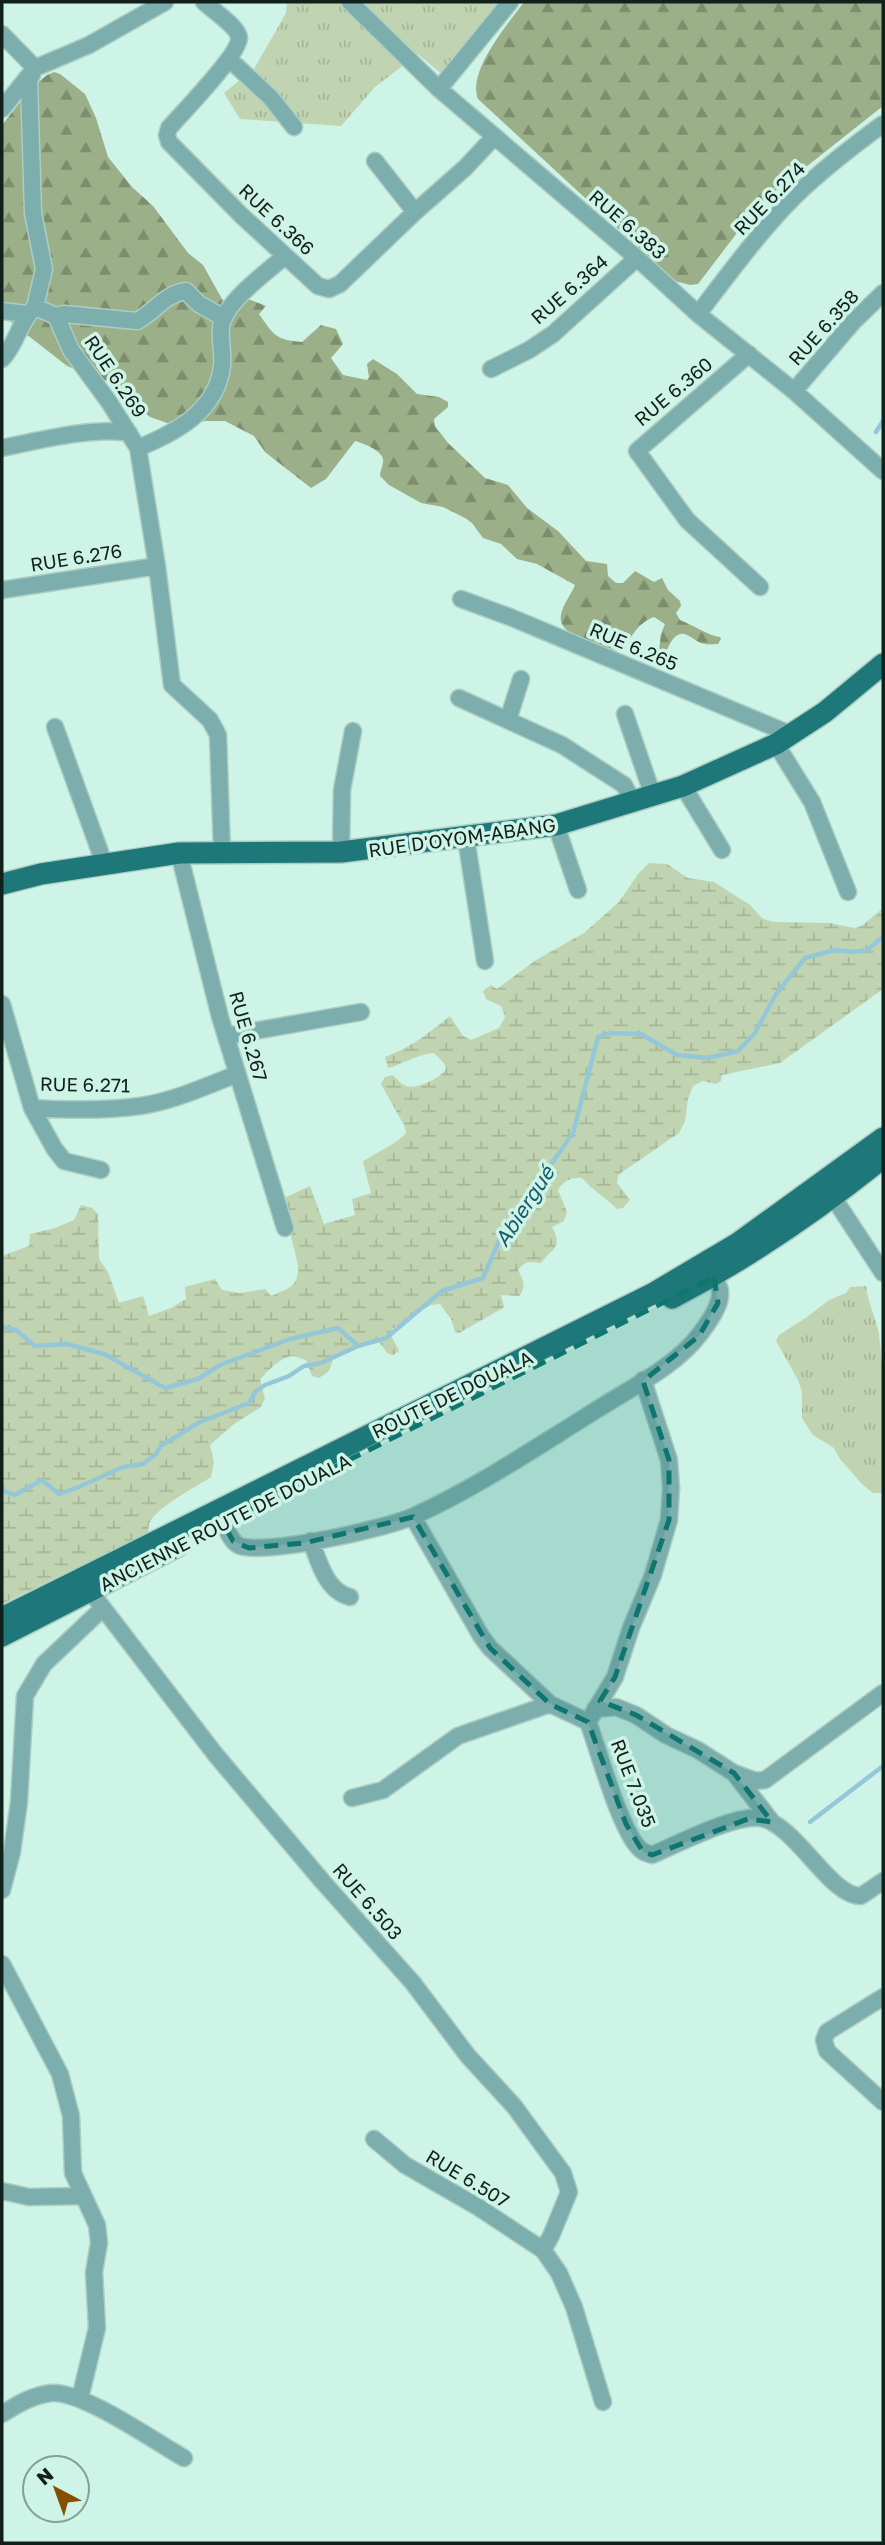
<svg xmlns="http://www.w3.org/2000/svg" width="885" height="2545" font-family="'Golos Text',sans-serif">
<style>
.grass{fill:url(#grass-tufts)}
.forest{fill:url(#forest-firs)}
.wetland{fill:url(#wetland-marsh)}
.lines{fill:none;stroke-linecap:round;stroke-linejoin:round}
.stream{stroke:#94c7d7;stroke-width:4.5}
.minor-casing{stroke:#accdc2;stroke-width:19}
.major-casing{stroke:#accdc2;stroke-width:24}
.minor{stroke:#7caeae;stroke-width:16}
.major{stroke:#1e7779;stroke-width:21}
.marked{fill:#0f766e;fill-opacity:0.2;stroke:#0f766e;stroke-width:5;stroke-dasharray:14 9;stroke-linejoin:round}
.labels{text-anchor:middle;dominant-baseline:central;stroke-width:7;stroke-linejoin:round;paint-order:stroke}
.street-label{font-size:19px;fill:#12201c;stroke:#cef3e7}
.water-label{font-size:21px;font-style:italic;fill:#195c6d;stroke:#cef3e7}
</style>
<defs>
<pattern id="grass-tufts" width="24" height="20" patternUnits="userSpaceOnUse" patternTransform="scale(1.75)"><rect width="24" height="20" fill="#c1d4b1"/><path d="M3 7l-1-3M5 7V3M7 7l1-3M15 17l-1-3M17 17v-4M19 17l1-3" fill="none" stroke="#a5b698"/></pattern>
<pattern id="forest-firs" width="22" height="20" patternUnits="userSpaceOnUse" patternTransform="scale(1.75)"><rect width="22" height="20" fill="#9baf89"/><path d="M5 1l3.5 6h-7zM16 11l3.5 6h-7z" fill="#7d8e6f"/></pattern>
<pattern id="wetland-marsh" width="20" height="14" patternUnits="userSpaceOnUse" patternTransform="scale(1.75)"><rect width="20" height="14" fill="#c1d4b1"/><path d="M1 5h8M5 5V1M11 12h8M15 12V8" fill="none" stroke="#a5b698"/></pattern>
</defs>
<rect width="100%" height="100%" fill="#cef3e7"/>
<path class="grass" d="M 287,2 L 499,2 L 443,75 L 418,54 L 375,87 L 341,126 L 240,119 L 224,93 L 254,69 L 286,13 Z
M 866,1286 C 868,1303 876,1318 879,1334 C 885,1386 883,1440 883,1493 L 873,1493 L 862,1484 L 840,1459 L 834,1448 L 813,1435 L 802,1418 L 802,1392 L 798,1380 L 776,1341 L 779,1335 L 807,1317 L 829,1300 L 846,1293 L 850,1287 Z"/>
<path class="forest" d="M 524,2 L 883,2 L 883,106 L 759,204 L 698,284 L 690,285 L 675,281 L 478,99 C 467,71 508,24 524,2 Z
M 54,72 L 60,74 L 85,94 L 96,118 L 108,157 L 132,187 L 153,206 L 188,253 L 203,265 L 222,299 L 227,302 L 248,299 L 266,306 L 259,314 C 274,335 275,340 302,342 L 321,325 L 336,329 L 343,344 L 331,358 L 343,375 L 367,380 L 369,377 L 367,364 L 373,359 L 397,374 L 417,394 L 439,397 L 448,402 L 448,407 L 434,419 L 435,426 L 448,443 L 485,478 L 508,485 L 527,508 L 558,531 L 586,561 L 607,564 L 608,576 L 616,583 L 623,583 L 635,571 L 654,582 L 662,578 L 668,590 L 680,601 L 681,606 L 676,613 L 680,620 C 693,625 709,636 720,637 L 721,639 L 718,644 C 712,644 706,645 701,643 C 695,641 687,632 680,634 C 668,638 669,655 658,659 L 661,634 L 665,624 L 654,617 C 633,625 634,640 617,651 C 602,645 556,637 561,615 C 563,604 571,595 575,585 L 537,564 L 517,559 L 501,544 L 483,538 L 472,523 L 465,518 L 443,507 L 421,503 L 389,485 L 380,476 C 380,470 384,464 383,459 C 381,450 363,443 355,441 L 326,479 L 311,488 L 265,452 L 254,436 L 225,421 L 205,421 L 176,426 L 150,417 L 111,383 L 67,366 L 2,315 L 2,125 L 33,86 L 47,75 Z"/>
<path class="wetland" d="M 649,863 L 667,864 L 688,878 L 714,882 L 750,905 L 763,919 L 773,922 L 830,923 L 854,928 L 863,925 L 883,908 L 883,989 L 780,1063 L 722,1075 L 721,1081 L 716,1084 L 703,1081 L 693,1086 L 688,1099 L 685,1121 L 679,1133 L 618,1175 L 617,1183 L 630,1200 L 623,1208 L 617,1209 C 605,1197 593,1191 582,1178 C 572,1177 563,1181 558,1190 L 567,1212 L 564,1221 L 552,1227 C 563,1248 553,1247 541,1263 C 529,1263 527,1259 518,1270 C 523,1279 527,1287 519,1296 L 501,1295 L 504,1306 L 503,1308 L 459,1333 L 455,1332 L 451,1319 L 440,1304 L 430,1305 L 392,1329 L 391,1335 L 399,1351 L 393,1355 L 388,1354 L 379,1342 L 356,1345 L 335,1354 L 329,1371 L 319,1378 L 312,1376 L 306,1360 C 302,1359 298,1357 294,1356 C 283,1355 266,1372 260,1380 L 265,1398 L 261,1407 L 234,1424 L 210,1445 L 214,1463 L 211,1477 C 196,1487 157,1507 150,1522 C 148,1525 149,1530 148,1533 L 2,1604 L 2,1256 L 29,1246 L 30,1234 L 55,1228 L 74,1220 L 81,1205 L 92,1208 L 98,1214 L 99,1259 L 108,1272 L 119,1303 L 143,1296 L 149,1316 L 171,1308 L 186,1299 L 185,1287 L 215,1279 L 222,1290 L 239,1293 L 265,1289 L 271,1296 C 289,1288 299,1287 298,1265 L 282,1199 L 310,1186 L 324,1224 L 355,1215 L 352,1199 L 371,1193 L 363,1162 C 376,1152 397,1144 406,1133 L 405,1127 L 381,1084 L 385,1077 L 393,1075 C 396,1078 401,1084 406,1086 C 416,1090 441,1078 446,1069 L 444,1063 L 434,1053 C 417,1054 404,1064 388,1068 L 385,1057 C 410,1048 429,1033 450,1016 L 463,1036 L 471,1040 L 499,1028 L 505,1017 L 501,1006 L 486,999 L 483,991 L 491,985 L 497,989 L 536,960 L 584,933 L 619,902 L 638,874 Z"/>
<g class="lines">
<path class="stream" d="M 876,432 L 883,421
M 2,1327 L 16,1330 L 35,1346 L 67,1344 L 104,1354 L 165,1388 L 198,1379 L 220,1365 L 290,1339 L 338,1328 L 358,1346 L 386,1338 L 442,1291 L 483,1278 L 502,1234 L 573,1133 L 598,1037 L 610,1033 L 641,1034 L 677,1055 L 708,1058 L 738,1051 L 755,1033 L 776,994 L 805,958 L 834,950 L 854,952 L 867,950 L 883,937
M 2,1486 L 3,1491 L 15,1495 L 42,1480 L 59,1494 L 79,1487 L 123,1467 L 143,1464 L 156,1454 L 161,1446 L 200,1422 L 249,1403 L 256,1391 L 265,1385 L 289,1376 L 304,1366 L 321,1363 L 358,1346
M 810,1822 L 883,1766"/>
<g class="minor-casing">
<path id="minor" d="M 165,2 L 89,45 L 35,68 L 29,81 L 33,213 L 44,269 L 35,307 L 56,316 L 71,350 L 109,402 L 138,448 L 157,566 L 172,685 L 210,720 L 218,735 L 222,852
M 204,2 C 212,10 237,26 239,37 C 241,53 181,114 169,128 L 167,135 L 169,142 L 241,215 L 318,286 L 329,289 L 340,284 L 415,212 L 465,168 L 494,137
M 350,2 L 439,89 L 637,258 L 698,314 L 794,391 L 883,471
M 2,34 L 35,68 L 2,109
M 229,59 L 271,98 L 294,127
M 439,89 L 510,2
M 375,161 L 415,212
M 2,311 L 27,314
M 698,314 C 729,274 759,232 795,196 C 822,170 853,146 883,124
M 56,316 L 64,314 L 137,321 C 155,312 164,294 186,291 L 199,304 L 224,318
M 749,354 L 637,451 L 687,520 L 760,587
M 2,359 C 17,344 19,321 35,307
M 491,369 L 529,350 L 553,334 L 637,258
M 794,391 L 853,322 L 883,293
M 2,448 C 36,441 96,426 129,433
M 138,448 C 175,433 217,411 222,366 C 224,352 218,336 222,322 C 229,299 267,272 285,256
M 2,590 L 157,566
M 461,599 L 510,617 L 790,734
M 459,698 L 562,745 L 624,785 L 633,802
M 625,714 L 653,796
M 508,720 L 521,679
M 55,727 L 104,863
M 776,744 L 812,802 L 848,892
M 683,786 L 722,850
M 556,825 L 578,890
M 466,838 L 485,961
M 341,852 L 342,790 L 353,731
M 179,853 L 220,1017 L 285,1228
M 2,1004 L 32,1108 C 67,1110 105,1111 140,1106 C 174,1101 206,1086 237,1074
M 226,1036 L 361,1012
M 32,1108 L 54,1148 L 64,1161 L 101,1170
M 833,1197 L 883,1273
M 413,1517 L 481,1636 L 490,1648 L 550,1704 L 588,1722 C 599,1752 619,1826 638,1847 C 642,1852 646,1853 652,1855 C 678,1844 733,1815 760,1818 C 795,1823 830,1897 861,1896 L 883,1881
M 223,1523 C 227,1530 231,1541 238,1545 C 260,1557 389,1528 414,1516 C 478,1487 538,1446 598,1409 C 632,1387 675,1367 700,1334 C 708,1323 722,1305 720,1291 C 720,1287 716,1281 714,1277
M 311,1541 C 319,1562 326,1591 350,1597
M 90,1591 L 215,1754 L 323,1882 L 413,1983 L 468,2056 L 514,2106 L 563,2173 L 569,2192 L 551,2236 L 543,2250
M 595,1709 L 616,1707 L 636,1715 L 666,1735 L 698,1750 L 734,1773 L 772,1822
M 588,1722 L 615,1677 L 631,1628 L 653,1575 L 669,1520 L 671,1488 L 669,1460 L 643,1380
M 734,1773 L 756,1781 L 765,1780 L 883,1693
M 352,1798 L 383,1790 L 458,1736 L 550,1704
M 2,1890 L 12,1852 L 19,1802 L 25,1696 L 44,1664 L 102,1609
M 2,1964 L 60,2074 L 71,2116 L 73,2173 L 97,2225 L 99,2243 L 94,2272 L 97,2328 L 80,2398
M 883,1997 L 827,2032 L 824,2040 L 827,2051 L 883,2102
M 374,2139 L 405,2165 L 478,2207 L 543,2250 L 559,2273 L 574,2307 L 603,2402
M 2,2191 L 29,2197 L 82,2196
M 2,2414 C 18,2404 33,2395 52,2393 C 83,2391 154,2441 184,2458"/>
</g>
<g class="major-casing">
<path id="major" d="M 2,884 L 41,874 L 179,853 L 341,852 L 556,825 L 683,786 L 776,744 L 825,712 L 883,664
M 672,1298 C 747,1259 817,1211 883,1158
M 2,1618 L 652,1294 L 738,1243 L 883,1138
M 2,1636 L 178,1546"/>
</g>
<use href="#minor" class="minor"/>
<use href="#major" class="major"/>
</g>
<path class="marked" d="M 714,1277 L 718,1303 L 699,1336 L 643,1381 L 669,1460 L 669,1520 L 615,1677 L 600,1701 L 636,1715 L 734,1773 L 772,1822 L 748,1819 L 652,1855 L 643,1852 L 626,1824 L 588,1722 L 550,1704 L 490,1648 L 413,1517 L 304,1543 L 249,1548 L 233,1541 L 223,1523 Z"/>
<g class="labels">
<g class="street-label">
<text transform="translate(769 198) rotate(-46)">RUE 6.274</text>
<text transform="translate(277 219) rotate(43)">RUE 6.366</text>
<text transform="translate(628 224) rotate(41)">RUE 6.383</text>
<text transform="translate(569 289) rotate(-41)">RUE 6.364</text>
<text transform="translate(823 327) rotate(-48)">RUE 6.358</text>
<text transform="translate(116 376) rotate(56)">RUE 6.269</text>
<text transform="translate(673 391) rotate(-40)">RUE 6.360</text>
<text transform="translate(76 557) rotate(-9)">RUE 6.276</text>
<text transform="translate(634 646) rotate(23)">RUE 6.265</text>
<text transform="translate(462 837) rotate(-8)">RUE D'OYOM-ABANG</text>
<text transform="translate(249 1036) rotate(74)">RUE 6.267</text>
<text transform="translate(85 1084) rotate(1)">RUE 6.271</text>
<text transform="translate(452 1394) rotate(-26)">ROUTE DE DOUALA</text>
<text transform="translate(225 1522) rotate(-27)">ANCIENNE ROUTE DE DOUALA</text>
<text transform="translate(634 1783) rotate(69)">RUE 7.035</text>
<text transform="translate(368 1901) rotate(49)">RUE 6.503</text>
<text transform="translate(468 2178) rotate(31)">RUE 6.507</text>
</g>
<g class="water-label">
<text transform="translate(524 1206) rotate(-57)">Abiergué</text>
</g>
</g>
<rect width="885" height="2545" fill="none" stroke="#12201c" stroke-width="7"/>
<g transform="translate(56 2489) rotate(319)"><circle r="33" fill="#cef3e7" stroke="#839f96" stroke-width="2"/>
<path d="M0-5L12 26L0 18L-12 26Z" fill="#864e00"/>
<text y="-10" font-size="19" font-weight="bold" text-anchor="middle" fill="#12201c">N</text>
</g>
</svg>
